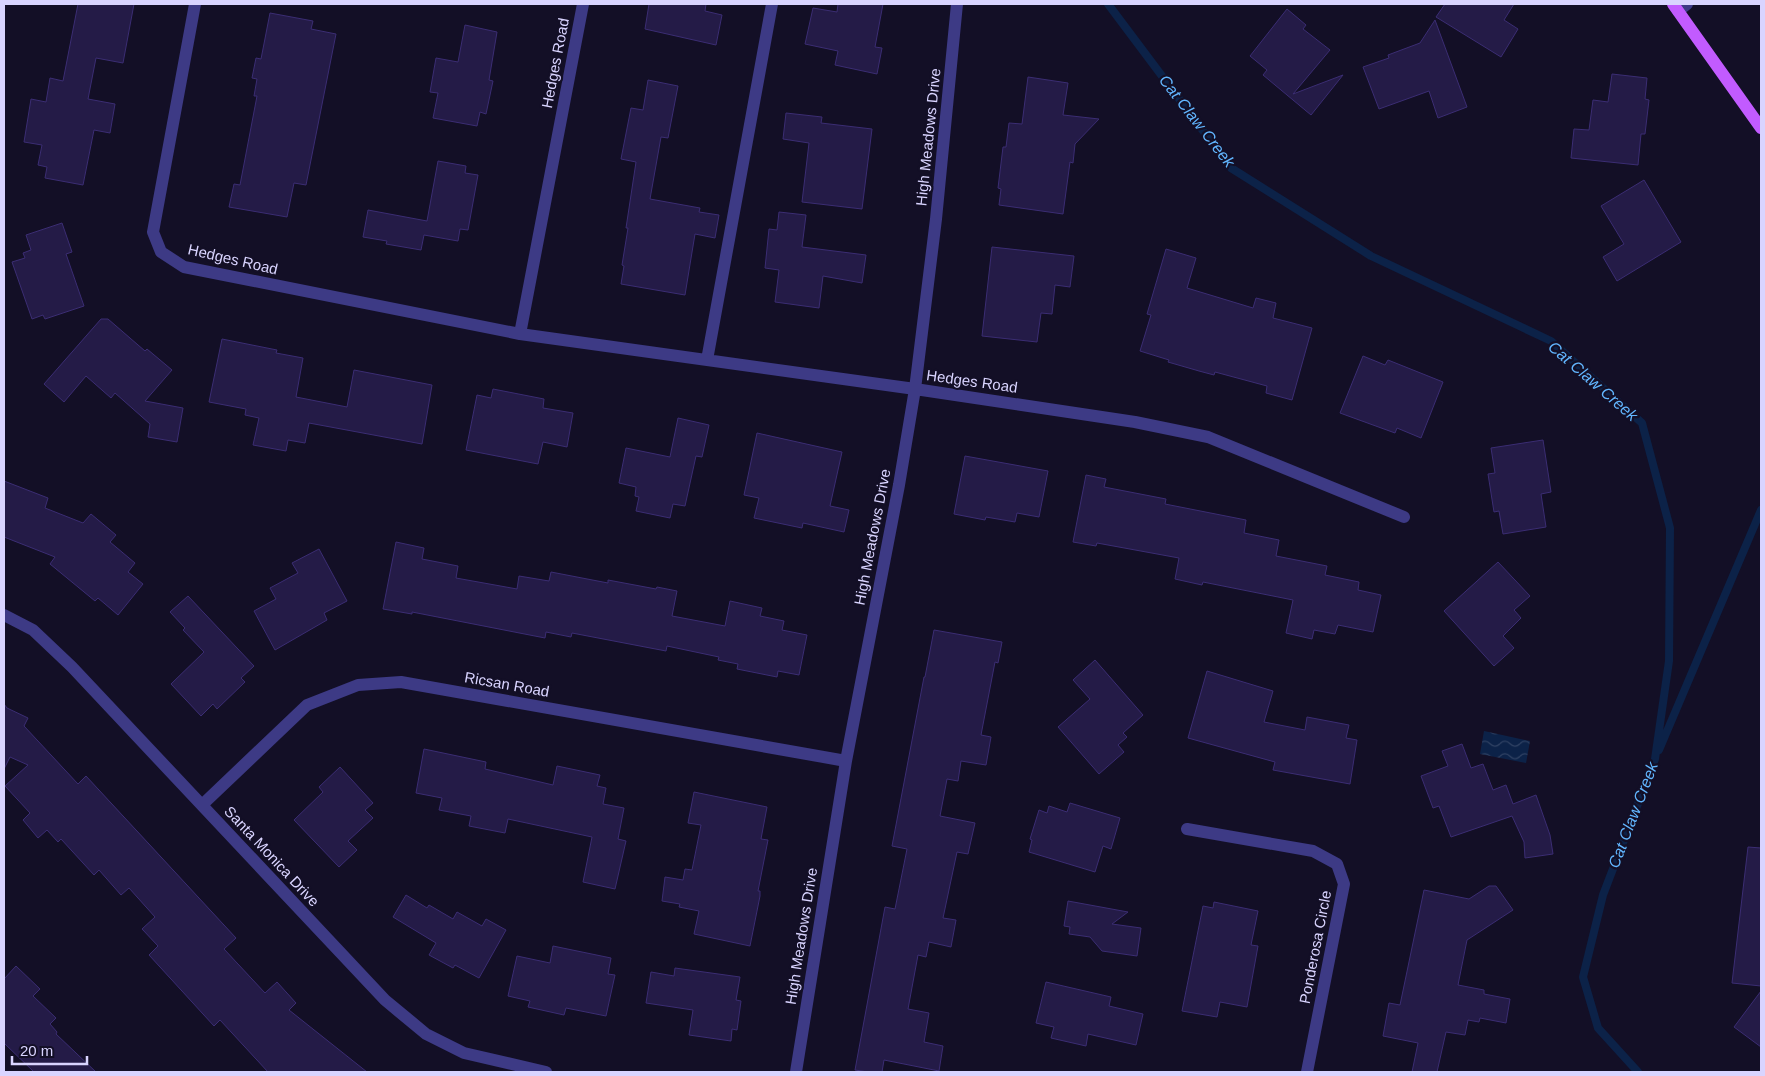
<svg xmlns="http://www.w3.org/2000/svg" width="1765" height="1076" font-family="Arial,sans-serif">
<style>
.water{fill:url(#water-waves)}
.lines{fill:none;stroke-linecap:round;stroke-linejoin:round}
.stream{stroke:#0c2248;stroke-width:8}
.building{fill:#241b47;stroke:#3b2d73}
.minor{stroke:#3d3a85;stroke-width:12}
.major{stroke:#c25bff;stroke-width:12}
.labels{text-anchor:middle;dominant-baseline:central;stroke-width:4.5;stroke-linejoin:round;paint-order:stroke}
.street-label{font-size:15px;fill:#d9d4ff;stroke:#130f26}
.water-label{font-size:16px;font-style:italic;fill:#62b6ff;stroke:#130f26}
</style>
<defs>
<pattern id="water-waves" width="16" height="10" patternUnits="userSpaceOnUse" patternTransform="scale(1.25)"><rect width="16" height="10" fill="#0c2248"/><path d="M0 5q4-4 8 0t8 0" fill="none" stroke="#2f4163"/></pattern>
</defs>
<rect width="100%" height="100%" fill="#130f26"/>
<path class="water" d="M 1484,731 L 1530,741 L 1526,763 L 1480,754 Z"/>
<g class="lines">
<path class="stream" d="M 1108,4 L 1231,168 L 1371,256 L 1551,341 L 1642,423 L 1670,528 L 1669,661 L 1655,759 L 1603,895 L 1583,977 L 1598,1028 L 1638,1072
M 1659,750 L 1761,510"/>
</g>
<path class="building" d="M 78,4 L 134,4 L 123,63 L 96,58 L 88,99 L 115,104 L 110,133 L 94,130 L 83,185 L 45,178 L 47,167 L 38,165 L 42,145 L 24,142 L 31,99 L 46,102 L 50,78 L 63,81 Z
M 649,4 L 706,4 L 705,11 L 722,15 L 716,45 L 645,29 Z
M 838,4 L 883,4 L 875,47 L 882,48 L 877,74 L 835,65 L 838,51 L 805,44 L 813,8 L 837,12 Z
M 1445,4 L 1514,4 L 1504,20 L 1518,29 L 1501,57 L 1436,17 Z
M 1287,9 L 1306,25 L 1303,29 L 1330,50 L 1293,94 L 1343,75 L 1311,115 L 1263,75 L 1267,70 L 1250,56 Z
M 270,13 L 313,21 L 311,29 L 336,34 L 306,185 L 294,183 L 287,217 L 229,207 L 234,184 L 240,185 L 257,96 L 254,96 L 257,79 L 252,78 L 256,58 L 261,59 Z
M 1435,20 L 1467,107 L 1438,118 L 1429,91 L 1379,109 L 1363,67 L 1389,58 L 1388,55 L 1420,43 Z
M 465,25 L 497,32 L 489,80 L 493,81 L 486,114 L 480,112 L 477,126 L 433,118 L 438,93 L 430,92 L 436,58 L 458,62 Z
M 1612,74 L 1647,78 L 1645,99 L 1649,100 L 1645,134 L 1641,134 L 1638,165 L 1571,158 L 1574,129 L 1589,130 L 1593,100 L 1608,102 Z
M 1028,77 L 1068,83 L 1063,115 L 1099,119 L 1075,144 L 1073,163 L 1070,162 L 1063,214 L 999,205 L 1001,189 L 998,188 L 1003,147 L 1006,147 L 1009,123 L 1022,124 Z
M 648,80 L 678,86 L 668,138 L 661,137 L 650,199 L 700,208 L 699,212 L 719,215 L 715,238 L 695,234 L 685,295 L 621,284 L 624,266 L 622,265 L 628,228 L 626,228 L 636,162 L 621,159 L 631,108 L 643,110 Z
M 786,113 L 822,117 L 821,123 L 872,129 L 862,209 L 802,202 L 809,143 L 783,139 Z
M 438,161 L 466,166 L 465,173 L 478,175 L 468,230 L 460,229 L 458,241 L 424,235 L 421,250 L 386,244 L 387,241 L 363,237 L 368,210 L 427,221 Z
M 1644,180 L 1681,242 L 1617,281 L 1603,257 L 1624,244 L 1601,206 Z
M 779,212 L 806,215 L 802,247 L 866,255 L 862,283 L 823,276 L 819,308 L 775,302 L 779,270 L 765,268 L 769,229 L 777,230 Z
M 62,223 L 72,252 L 66,254 L 84,306 L 45,319 L 43,315 L 32,319 L 12,262 L 25,258 L 23,253 L 31,250 L 26,235 Z
M 992,247 L 1074,256 L 1070,287 L 1055,285 L 1052,314 L 1041,313 L 1037,342 L 982,336 Z
M 1166,249 L 1196,258 L 1187,288 L 1253,308 L 1256,298 L 1276,303 L 1273,318 L 1312,328 L 1292,400 L 1266,393 L 1267,386 L 1215,372 L 1214,375 L 1199,371 L 1168,362 L 1169,360 L 1140,351 L 1151,315 L 1147,314 Z
M 101,319 L 108,319 L 145,351 L 147,349 L 172,370 L 145,401 L 183,408 L 177,442 L 148,437 L 150,424 L 115,393 L 111,398 L 86,376 L 64,402 L 44,384 Z
M 222,339 L 277,350 L 276,353 L 303,358 L 296,397 L 347,407 L 354,370 L 432,385 L 422,444 L 309,423 L 305,443 L 288,440 L 286,451 L 253,445 L 259,418 L 245,415 L 246,409 L 209,402 Z
M 1363,356 L 1385,365 L 1388,360 L 1443,382 L 1421,438 L 1397,428 L 1395,433 L 1340,413 Z
M 493,389 L 544,399 L 543,408 L 573,413 L 567,447 L 543,442 L 538,464 L 466,450 L 477,395 L 491,398 Z
M 678,418 L 709,425 L 702,457 L 696,456 L 685,506 L 673,504 L 670,518 L 636,511 L 639,497 L 635,496 L 636,487 L 619,483 L 626,448 L 670,457 Z
M 757,433 L 842,452 L 830,506 L 849,510 L 844,532 L 803,523 L 802,528 L 754,518 L 759,498 L 744,495 Z
M 1543,440 L 1551,492 L 1541,494 L 1546,527 L 1503,534 L 1499,511 L 1494,512 L 1488,474 L 1495,473 L 1491,448 Z
M 965,456 L 1048,471 L 1039,517 L 1017,513 L 1015,522 L 986,517 L 985,520 L 954,514 Z
M 1086,475 L 1106,479 L 1104,487 L 1166,499 L 1165,504 L 1246,520 L 1244,533 L 1279,540 L 1276,556 L 1327,566 L 1325,575 L 1359,582 L 1358,590 L 1381,595 L 1373,632 L 1338,625 L 1335,634 L 1314,630 L 1312,639 L 1286,633 L 1293,600 L 1203,582 L 1202,585 L 1175,579 L 1179,558 L 1097,543 L 1096,546 L 1073,542 Z
M 4,481 L 48,498 L 45,508 L 83,523 L 91,514 L 116,535 L 110,542 L 135,563 L 128,572 L 143,584 L 118,615 L 98,598 L 95,601 L 50,564 L 55,557 L 4,537 Z
M 396,542 L 424,548 L 422,559 L 458,566 L 456,578 L 517,589 L 519,576 L 549,581 L 551,572 L 608,583 L 608,580 L 656,589 L 657,587 L 677,591 L 672,616 L 725,626 L 730,601 L 762,608 L 760,616 L 784,621 L 782,630 L 807,635 L 799,675 L 778,671 L 777,677 L 737,669 L 738,664 L 718,660 L 719,657 L 667,646 L 666,651 L 572,633 L 571,637 L 546,632 L 545,638 L 412,612 L 412,614 L 383,609 Z
M 319,549 L 347,601 L 324,613 L 327,620 L 275,650 L 254,611 L 276,599 L 270,588 L 298,573 L 292,563 Z
M 1498,562 L 1530,596 L 1514,610 L 1521,618 L 1503,636 L 1514,648 L 1494,666 L 1444,611 Z
M 188,596 L 254,666 L 241,678 L 245,682 L 217,709 L 213,704 L 201,716 L 171,684 L 204,652 L 183,630 L 185,628 L 170,612 Z
M 934,630 L 1002,642 L 998,663 L 995,662 L 981,735 L 991,737 L 986,765 L 961,761 L 958,781 L 947,779 L 940,816 L 975,823 L 968,854 L 957,852 L 943,918 L 956,920 L 951,947 L 929,942 L 926,957 L 918,955 L 908,1009 L 929,1013 L 924,1042 L 943,1046 L 939,1071 L 884,1060 L 882,1072 L 868,1072 L 855,1070 L 885,907 L 895,909 L 907,849 L 892,846 L 924,677 L 925,677 Z
M 1095,660 L 1143,715 L 1123,733 L 1127,737 L 1118,745 L 1124,752 L 1099,774 L 1058,727 L 1090,699 L 1073,680 Z
M 1207,671 L 1273,691 L 1264,722 L 1305,730 L 1307,717 L 1349,725 L 1346,738 L 1357,740 L 1350,784 L 1273,770 L 1275,762 L 1188,738 Z
M 4,704 L 7,708 L 28,718 L 24,726 L 78,784 L 86,776 L 236,938 L 224,949 L 265,993 L 277,982 L 296,1003 L 289,1010 L 367,1072 L 268,1072 L 220,1020 L 214,1026 L 149,955 L 158,946 L 142,929 L 155,917 L 129,888 L 121,895 L 99,870 L 94,875 L 61,839 L 58,842 L 47,830 L 38,838 L 23,820 L 30,813 L 5,786 L 28,765 L 10,757 L 4,769 Z
M 1462,744 L 1471,768 L 1483,764 L 1493,790 L 1506,785 L 1513,804 L 1536,795 L 1550,835 L 1553,854 L 1525,858 L 1524,842 L 1512,816 L 1451,837 L 1439,806 L 1433,808 L 1421,776 L 1448,766 L 1442,751 Z
M 424,749 L 486,762 L 485,769 L 553,785 L 557,766 L 600,775 L 597,786 L 606,788 L 603,804 L 624,808 L 618,839 L 626,841 L 615,889 L 583,882 L 592,837 L 508,819 L 505,833 L 469,826 L 471,816 L 439,810 L 442,798 L 416,793 Z
M 340,767 L 373,803 L 365,810 L 373,818 L 348,841 L 357,850 L 339,867 L 294,820 L 323,792 L 319,787 Z
M 694,792 L 767,807 L 761,839 L 768,840 L 758,891 L 760,891 L 760,896 L 750,946 L 694,934 L 699,911 L 679,907 L 680,904 L 662,901 L 665,877 L 683,880 L 685,869 L 692,870 L 701,825 L 688,823 Z
M 1070,803 L 1120,818 L 1111,849 L 1103,846 L 1095,872 L 1029,852 L 1032,840 L 1030,839 L 1039,810 L 1047,813 L 1049,806 L 1067,812 Z
M 1748,847 L 1761,848 L 1761,986 L 1732,983 Z
M 1489,886 L 1496,886 L 1513,910 L 1467,940 L 1458,985 L 1484,990 L 1484,994 L 1510,999 L 1506,1023 L 1480,1018 L 1479,1022 L 1468,1020 L 1465,1035 L 1446,1032 L 1437,1072 L 1412,1072 L 1418,1043 L 1383,1036 L 1389,1003 L 1400,1005 L 1424,890 L 1469,899 Z
M 406,895 L 427,908 L 429,905 L 453,919 L 457,912 L 482,926 L 486,919 L 506,930 L 479,978 L 455,965 L 453,968 L 429,955 L 436,943 L 393,917 Z
M 1068,901 L 1128,912 L 1112,924 L 1141,928 L 1137,956 L 1102,951 L 1090,937 L 1069,934 L 1070,927 L 1064,926 Z
M 1214,902 L 1258,911 L 1251,945 L 1258,946 L 1247,1007 L 1220,1002 L 1217,1017 L 1182,1011 L 1203,906 L 1213,908 Z
M 553,946 L 611,958 L 608,974 L 615,975 L 606,1016 L 566,1008 L 564,1015 L 528,1007 L 530,1001 L 508,996 L 517,956 L 550,963 Z
M 16,966 L 40,989 L 33,996 L 56,1018 L 50,1024 L 57,1032 L 56,1034 L 96,1072 L 34,1072 L 4,1043 L 4,979 Z
M 675,968 L 740,977 L 736,1000 L 741,1001 L 737,1030 L 732,1029 L 731,1041 L 689,1035 L 693,1010 L 646,1003 L 651,972 L 674,976 Z
M 1046,982 L 1111,997 L 1109,1006 L 1143,1014 L 1136,1045 L 1088,1034 L 1086,1046 L 1051,1038 L 1054,1027 L 1036,1023 Z
M 1761,991 L 1761,1047 L 1734,1027 Z"/>
<g class="lines">
<path class="minor" d="M 195,4 L 153,232 L 161,252 L 184,267 L 520,334 L 583,4
M 1678,11 L 1687,4
M 520,334 L 915,389 L 1135,422 L 1208,437 L 1404,517
M 707,360 L 772,4
M 4,615 L 33,630 L 72,667 L 385,1000 L 426,1034 L 464,1053 L 546,1072
M 202,805 L 307,705 L 358,685 L 401,682 L 846,761
M 1187,829 L 1313,851 L 1337,864 L 1344,884 L 1307,1072
M 796,1072 L 846,761 L 899,485 L 915,389 L 936,219 L 957,4"/>
<path class="major" d="M 1673,4 L 1761,128"/>
</g>
<g class="labels">
<g class="street-label">
<text transform="translate(555 63) rotate(-79)">Hedges Road</text>
<text transform="translate(928 137) rotate(-84)">High Meadows Drive</text>
<text transform="translate(233 259) rotate(13)">Hedges Road</text>
<text transform="translate(972 381) rotate(8)">Hedges Road</text>
<text transform="translate(872 537) rotate(-79)">High Meadows Drive</text>
<text transform="translate(507 684) rotate(10)">Ricsan Road</text>
<text transform="translate(272 856) rotate(47)">Santa Monica Drive</text>
<text transform="translate(801 936) rotate(-81)">High Meadows Drive</text>
<text transform="translate(1315 947) rotate(-79)">Ponderosa Circle</text>
</g>
<g class="water-label">
<text transform="translate(1197 121) rotate(52)">Cat Claw Creek</text>
<text transform="translate(1593 381) rotate(41)">Cat Claw Creek</text>
<text transform="translate(1633 815) rotate(-69)">Cat Claw Creek</text>
</g>
</g>
<rect width="1765" height="1076" fill="none" stroke="#d9d4ff" stroke-width="10"/>
<path d="M12 1056v8h75v-8" fill="none" stroke="#d9d4ff" stroke-width="2.5"/>
<text x="20" y="1056" font-size="15" fill="#d9d4ff" stroke="#130f26" stroke-width="4" paint-order="stroke">20 m</text>
</svg>
